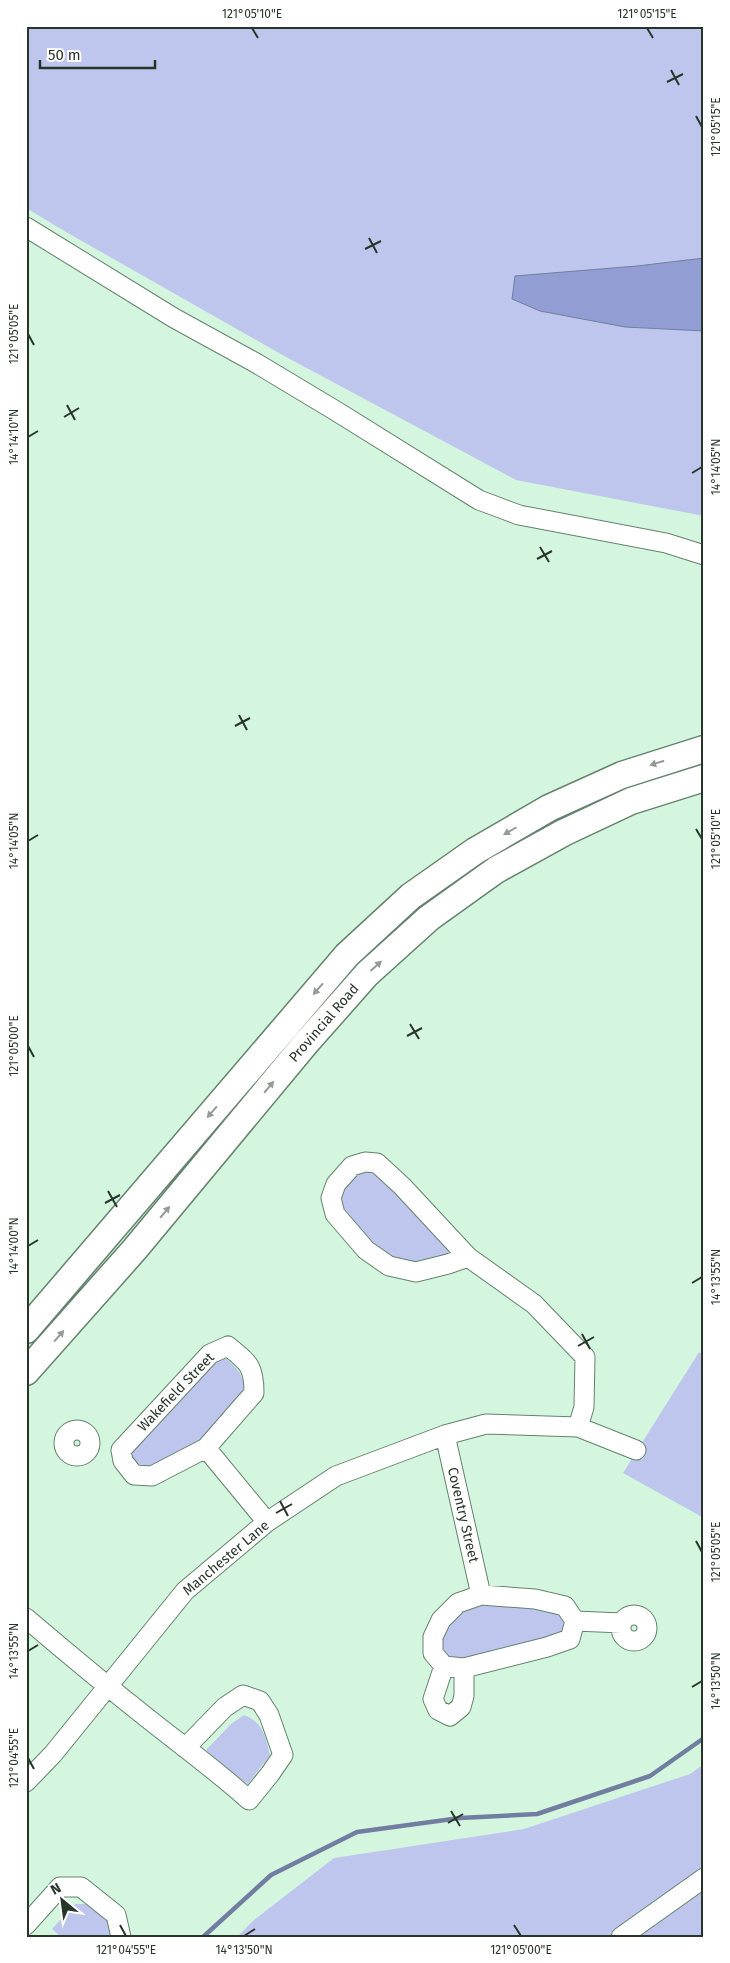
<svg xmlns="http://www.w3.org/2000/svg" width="730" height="1963" font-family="'Fira Sans',sans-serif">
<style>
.green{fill:#bec6ee}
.water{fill:#929dd4;stroke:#727ea1}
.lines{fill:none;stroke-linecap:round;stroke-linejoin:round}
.stream{stroke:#727ea1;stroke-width:4.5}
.street-casing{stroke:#64826d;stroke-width:21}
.secondary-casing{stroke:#64826d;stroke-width:29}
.street{stroke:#fff;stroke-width:19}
.secondary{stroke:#fff;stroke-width:26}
.oneway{fill:#949a95}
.ticks{fill:none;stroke:#28352b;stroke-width:2}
.labels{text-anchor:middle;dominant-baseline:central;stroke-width:4;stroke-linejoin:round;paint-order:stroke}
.street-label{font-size:14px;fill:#28352b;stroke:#fff}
.neatline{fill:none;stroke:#28352b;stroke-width:2}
.ticks-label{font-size:12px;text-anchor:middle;fill:#28352b}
</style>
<rect width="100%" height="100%" fill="#d5f6de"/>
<path class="green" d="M 26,26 L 704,26 L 704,516 L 516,480 L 286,357 L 66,232 L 26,208 Z
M 365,1162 L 468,1257 L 389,1266 L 335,1214 L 336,1184 Z
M 699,1352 L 704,1356 L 704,1518 L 623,1473 Z
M 222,1355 C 238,1369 245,1374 245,1397 L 203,1443 L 156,1468 L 141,1467 L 131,1455 L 130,1445 Z
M 483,1600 L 555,1609 L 564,1623 L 560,1638 L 540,1645 L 451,1661 L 442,1649 L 441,1635 L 463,1606 Z
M 244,1715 C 264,1723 265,1736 270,1755 L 248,1784 L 235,1776 L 206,1750 L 232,1723 Z
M 704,1764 L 704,1937 L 237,1937 L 254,1920 L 334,1858 L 524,1829 L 690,1774 Z
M 75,1904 L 88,1904 L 110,1922 L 113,1937 L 61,1937 L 52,1929 Z"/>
<path class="water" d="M 704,258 L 704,331 L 625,327 L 540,311 L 512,299 L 515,276 L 637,266 Z"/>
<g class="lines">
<path class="stream" d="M 203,1937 L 271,1875 L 357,1832 L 460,1818 L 537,1814 L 650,1776 L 704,1738"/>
<g class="street-casing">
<path id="street" d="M 26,227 L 174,318 L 256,363 L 336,411 L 479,500 L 519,515 L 666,543 L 704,555
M 468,1257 L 448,1264 L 416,1272 L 389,1266 L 366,1250 L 335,1214 L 331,1198 L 336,1184 L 352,1166 L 365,1162 L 377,1163 L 402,1186 L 468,1257 L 534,1304 L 585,1357 L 584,1407 L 578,1427
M 228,1346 C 248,1363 254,1365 254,1393 L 206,1448 L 152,1476 L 134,1475 L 123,1461 L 121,1450 L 210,1354 Z
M64 1443a13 13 0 1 1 26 0a13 13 0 1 1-26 0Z
M 445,1435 L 481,1595
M 206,1448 L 267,1522
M 481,1595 L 535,1599 L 565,1606 L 575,1621 L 570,1639 L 547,1647 L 464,1668 L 444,1666 L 433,1653 L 433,1637 L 441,1620 L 458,1603 Z
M621 1628a13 13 0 1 1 26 0a13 13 0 1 1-26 0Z
M 26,1618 C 67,1653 108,1687 151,1721 C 184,1747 218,1772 249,1800 L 270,1774 L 283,1755 L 269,1715 L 260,1701 L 243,1695 L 225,1707 L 185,1748
M 575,1621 L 622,1623
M 444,1666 L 433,1699 L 438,1710 L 450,1716 L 461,1707 L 464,1696 L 464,1668
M 26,1782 L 53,1754 L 185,1591 L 267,1522 L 336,1476 L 445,1435 L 486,1424 L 578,1427 L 636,1450
M 26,1925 L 60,1887 L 81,1887 L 116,1915 L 121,1937
M 621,1937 L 704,1878"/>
</g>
<g class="secondary-casing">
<path id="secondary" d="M 26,1330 L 347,955 L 411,896 L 475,851 L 549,808 L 622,775 L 704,749
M 26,1372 L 135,1249 L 306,1043 L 367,974 L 429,918 L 496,870 L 563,833 L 631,801 L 704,778"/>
</g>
<use href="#street" class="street"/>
<use href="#secondary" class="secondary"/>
</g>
<defs><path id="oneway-solid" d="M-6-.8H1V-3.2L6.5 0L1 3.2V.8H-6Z" transform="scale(1.25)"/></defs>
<g class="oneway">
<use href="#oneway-solid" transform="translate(657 763) rotate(163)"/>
<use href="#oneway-solid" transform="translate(510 831) rotate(150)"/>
<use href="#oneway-solid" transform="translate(376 966) rotate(-42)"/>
<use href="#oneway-solid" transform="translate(318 989) rotate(131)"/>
<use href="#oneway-solid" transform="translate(269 1087) rotate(-50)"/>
<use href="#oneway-solid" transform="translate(212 1112) rotate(131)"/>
<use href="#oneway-solid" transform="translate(165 1212) rotate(-50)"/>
<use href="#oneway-solid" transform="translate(59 1336) rotate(-49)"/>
</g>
<path class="ticks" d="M 252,28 L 258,38M 647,28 L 653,38M 671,70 L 679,85M 667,82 L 683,74M 696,116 L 702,127M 369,238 L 377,253M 365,249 L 381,241M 28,334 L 34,345M 67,405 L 75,420M 64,417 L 79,408M 28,437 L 38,431M 692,473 L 702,467M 540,547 L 549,562M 537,559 L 552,551M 239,715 L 247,730M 235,726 L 250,718M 696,829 L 702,839M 28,841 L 38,835M 410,1024 L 419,1039M 407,1036 L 422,1028M 28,1046 L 34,1057M 108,1191 L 117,1207M 105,1203 L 120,1195M 28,1246 L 38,1240M 692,1283 L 702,1277M 582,1334 L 590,1349M 578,1346 L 594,1337M 280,1501 L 288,1516M 276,1513 L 292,1504M 696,1541 L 702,1552M 28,1651 L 38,1645M 692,1687 L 702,1681M 28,1758 L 34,1769M 451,1811 L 460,1826M 448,1823 L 463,1814M 120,1925 L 126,1936M 514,1925 L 521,1936M 244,1936 L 255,1929"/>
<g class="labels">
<g class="street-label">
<text transform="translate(324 1023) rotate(-49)">Provincial Road</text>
<text transform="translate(176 1392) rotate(-46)">Wakefield Street</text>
<text transform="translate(463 1515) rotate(77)">Coventry Street</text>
<text transform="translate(226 1558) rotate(-40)">Manchester Lane</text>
</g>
</g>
<rect width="730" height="1963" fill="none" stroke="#ffffff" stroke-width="55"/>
<g transform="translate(62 1900) rotate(331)" stroke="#ffffff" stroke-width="4" paint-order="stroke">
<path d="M0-4L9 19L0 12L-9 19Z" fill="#28352b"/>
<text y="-8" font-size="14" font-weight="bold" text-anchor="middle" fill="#28352b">N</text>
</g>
<path d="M40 60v8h115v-8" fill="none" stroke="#28352b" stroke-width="2.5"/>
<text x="48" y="60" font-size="15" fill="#28352b" stroke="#ffffff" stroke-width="4" paint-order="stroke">50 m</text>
<rect x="28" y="28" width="674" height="1908" class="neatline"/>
<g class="ticks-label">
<text x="252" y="18">121°05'10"E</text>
<text x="647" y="18">121°05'15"E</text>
<text transform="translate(716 127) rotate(-90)" y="4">121°05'15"E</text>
<text transform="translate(14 334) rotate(-90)" y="4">121°05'05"E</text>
<text transform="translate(14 437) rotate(-90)" y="4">14°14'10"N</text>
<text transform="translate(716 467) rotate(-90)" y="4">14°14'05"N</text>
<text transform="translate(716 839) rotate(-90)" y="4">121°05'10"E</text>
<text transform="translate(14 841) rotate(-90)" y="4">14°14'05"N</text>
<text transform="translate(14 1046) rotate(-90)" y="4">121°05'00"E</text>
<text transform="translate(14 1246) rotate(-90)" y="4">14°14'00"N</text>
<text transform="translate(716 1277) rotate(-90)" y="4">14°13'55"N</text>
<text transform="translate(716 1552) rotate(-90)" y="4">121°05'05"E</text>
<text transform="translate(14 1651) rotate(-90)" y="4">14°13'55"N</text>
<text transform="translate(716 1681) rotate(-90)" y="4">14°13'50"N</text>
<text transform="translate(14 1758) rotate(-90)" y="4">121°04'55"E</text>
<text x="126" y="1954">121°04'55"E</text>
<text x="244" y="1954">14°13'50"N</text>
<text x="521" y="1954">121°05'00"E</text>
</g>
</svg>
